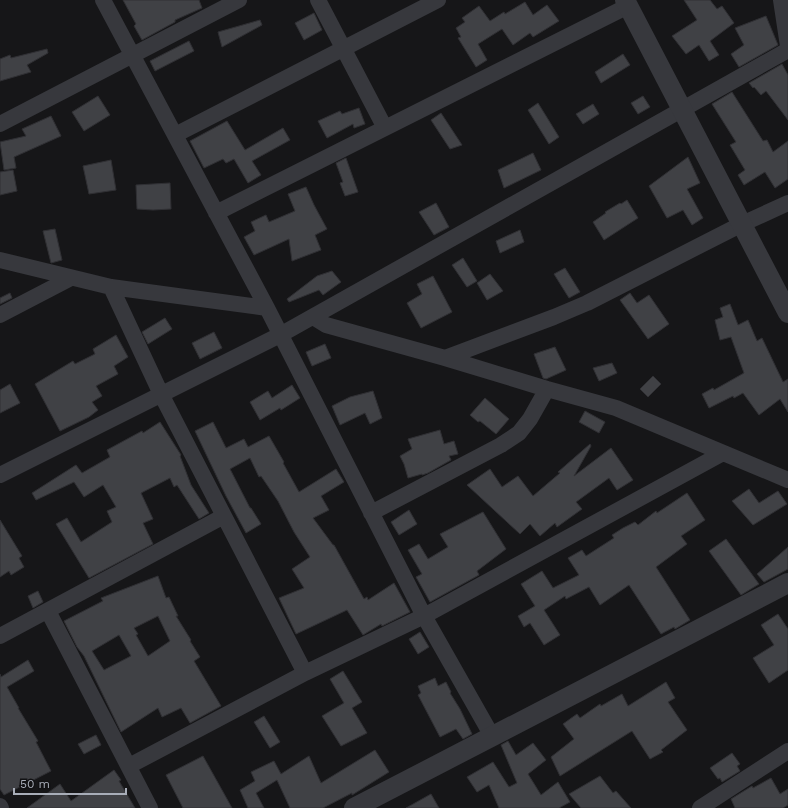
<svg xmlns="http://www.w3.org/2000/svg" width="788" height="808" font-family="'Work Sans',sans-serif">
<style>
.building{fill:#404145;stroke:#303034;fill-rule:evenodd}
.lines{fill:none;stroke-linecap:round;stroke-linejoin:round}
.minor{stroke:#37383d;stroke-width:16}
.tertiary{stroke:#37383d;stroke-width:20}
</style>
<rect width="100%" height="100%" fill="#161618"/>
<path class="building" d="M 123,0 L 199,0 L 202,8 L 175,20 L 175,22 L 142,40 L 134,26 L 136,24 Z
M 684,0 L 710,0 L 717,9 L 722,6 L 734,23 L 710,41 L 719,55 L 709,61 L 699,45 L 686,54 L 672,36 L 697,20 Z
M 525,2 L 533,15 L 547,5 L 559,21 L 533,37 L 530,33 L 513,45 L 502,29 L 478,44 L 487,60 L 476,67 L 458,38 L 461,37 L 456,28 L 465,22 L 462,18 L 479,6 L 490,21 L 504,12 L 505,14 Z
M 314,13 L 322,30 L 304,40 L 295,23 Z
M 766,16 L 778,45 L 739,67 L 731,54 L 744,45 L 735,28 Z
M 260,20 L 262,25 L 222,47 L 218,32 Z
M 189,41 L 194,51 L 155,71 L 150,61 Z
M 47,49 L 48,53 L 27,65 L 31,72 L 0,81 L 0,59 L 10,55 L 11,58 Z
M 623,54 L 630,65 L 601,83 L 595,72 Z
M 782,64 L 788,75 L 788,120 L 766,91 L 761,95 L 754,87 L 753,88 L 749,83 Z
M 732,92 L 763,141 L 767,140 L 773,152 L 788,141 L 788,179 L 775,188 L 765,172 L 744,185 L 738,175 L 745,170 L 730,145 L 736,142 L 712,104 Z
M 98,96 L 110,115 L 84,131 L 72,112 Z
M 643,96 L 650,107 L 638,114 L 631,103 Z
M 538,103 L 559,137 L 549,144 L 528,110 Z
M 593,104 L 599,114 L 583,124 L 576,114 Z
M 359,108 L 365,124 L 354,128 L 353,124 L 327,138 L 318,121 L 340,111 L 342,114 Z
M 441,113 L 462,145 L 450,149 L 431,120 Z
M 51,116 L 61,136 L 14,157 L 16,168 L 4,170 L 0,142 L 26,136 L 22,129 Z
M 227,121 L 245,150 L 283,128 L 290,140 L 252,161 L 261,175 L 248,183 L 234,159 L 226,163 L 223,159 L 204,168 L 190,141 Z
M 533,153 L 541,170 L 504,188 L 498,170 Z
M 688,157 L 700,183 L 687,189 L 703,218 L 692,225 L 683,210 L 667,218 L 649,186 Z
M 346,158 L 358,192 L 345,196 L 340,183 L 343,182 L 336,163 Z
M 111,160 L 116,190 L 89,194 L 83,166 Z
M 13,170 L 17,191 L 0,195 L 0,172 Z
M 170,183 L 171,209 L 153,210 L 137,209 L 136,185 Z
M 306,187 L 314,205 L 327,229 L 315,235 L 321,250 L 292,261 L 289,239 L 254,255 L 244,237 L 255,231 L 251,222 L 266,215 L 269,222 L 295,211 L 288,194 Z
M 627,200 L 638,218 L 604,240 L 593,222 L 606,213 L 605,212 L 620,203 L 621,204 Z
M 436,203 L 449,227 L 434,235 L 419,212 Z
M 55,229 L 62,260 L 51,263 L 43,231 Z
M 520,230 L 524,242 L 500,253 L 496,241 Z
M 463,258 L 477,281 L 467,287 L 452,265 Z
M 565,268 L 580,292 L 569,298 L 554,274 Z
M 332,271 L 341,282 L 323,295 L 319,290 L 289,302 L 287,299 L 317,276 Z
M 490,274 L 503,291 L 487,300 L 477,283 Z
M 433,276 L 452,312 L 421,328 L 407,303 L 422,294 L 417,284 Z
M 10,293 L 12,298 L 0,304 L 0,298 Z
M 630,293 L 637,303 L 649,295 L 669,324 L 648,339 L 620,300 Z
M 730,304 L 738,325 L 748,320 L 757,341 L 762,338 L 783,382 L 788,379 L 788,412 L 780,399 L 759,415 L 743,393 L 734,398 L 733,396 L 709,408 L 702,394 L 713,388 L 714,390 L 744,373 L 731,337 L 720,340 L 715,320 L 723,317 L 720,308 Z
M 165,318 L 172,329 L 148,344 L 142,332 Z
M 214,332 L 222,348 L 200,359 L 192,343 Z
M 116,335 L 128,357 L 114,366 L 118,374 L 96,386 L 102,396 L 92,402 L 98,410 L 89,417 L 60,431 L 35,384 L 73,361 L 75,364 L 95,354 L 93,349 Z
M 325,344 L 331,358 L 312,366 L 306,352 Z
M 555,347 L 566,370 L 546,379 L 543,378 L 534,354 Z
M 612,363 L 617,373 L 599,381 L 593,368 Z
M 653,376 L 661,384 L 648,397 L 640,389 Z
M 10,384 L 20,403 L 0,413 L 0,390 Z
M 292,385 L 300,398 L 281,410 L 280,408 L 260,420 L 250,402 L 268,391 L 272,398 Z
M 373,391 L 382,418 L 370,424 L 365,413 L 340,425 L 332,406 L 350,397 Z
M 485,398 L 509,419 L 496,434 L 480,421 L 478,422 L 470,415 Z
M 585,411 L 605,422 L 599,433 L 579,422 Z
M 160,422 L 181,455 L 180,456 L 191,485 L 209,513 L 199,519 L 177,485 L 174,487 L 170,478 L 141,493 L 153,519 L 143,523 L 153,544 L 89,578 L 56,524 L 67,518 L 81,542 L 112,522 L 107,511 L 116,507 L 103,485 L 84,497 L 74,482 L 36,500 L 32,493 L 76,465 L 82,473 L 110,457 L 107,450 L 142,431 L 143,433 Z
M 213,422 L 226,448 L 244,439 L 248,447 L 269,436 L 284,462 L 283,463 L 299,492 L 336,469 L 344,482 L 321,496 L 329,510 L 313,518 L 333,545 L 334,545 L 364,599 L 367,597 L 368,600 L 394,583 L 410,612 L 382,626 L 381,624 L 363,635 L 347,610 L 296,634 L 279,598 L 304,588 L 292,569 L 310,557 L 294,532 L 278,501 L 261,476 L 259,477 L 250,458 L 230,469 L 250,508 L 251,508 L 261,524 L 246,533 L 226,496 L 195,431 Z
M 440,430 L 444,444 L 454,441 L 458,454 L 449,456 L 451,460 L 428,473 L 422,475 L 422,474 L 408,478 L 404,464 L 400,456 L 412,449 L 408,439 Z
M 590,444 L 591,446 L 574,476 L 611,448 L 633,480 L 617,490 L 609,478 L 576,502 L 582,509 L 557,527 L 555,523 L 540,536 L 530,524 L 520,534 L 467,485 L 490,469 L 502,487 L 518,476 L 533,496 L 560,473 L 558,472 Z
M 749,489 L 759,503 L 778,491 L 787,504 L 753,525 L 732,501 Z
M 687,493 L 705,520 L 681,536 L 687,544 L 656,567 L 690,620 L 675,629 L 674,627 L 661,634 L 629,585 L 600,605 L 589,587 L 566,599 L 565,596 L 544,610 L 560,635 L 544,645 L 530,623 L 524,627 L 518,616 L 535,606 L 521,584 L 542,571 L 553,588 L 579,575 L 568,558 L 582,550 L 586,556 L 614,538 L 612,535 L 623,528 L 635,522 L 638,525 L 656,511 L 657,513 Z
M 409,510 L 417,524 L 399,535 L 391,522 Z
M 483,512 L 506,549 L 477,571 L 479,575 L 430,602 L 416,577 L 422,574 L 408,550 L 419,544 L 428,559 L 448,547 L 440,534 Z
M 0,520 L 22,556 L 19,558 L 24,567 L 11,575 L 9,571 L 0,577 Z
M 726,539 L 759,584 L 741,595 L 709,551 Z
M 788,547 L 788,569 L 764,582 L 757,574 Z
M 158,576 L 166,598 L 169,597 L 178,616 L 176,616 L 191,640 L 190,641 L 200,657 L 194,661 L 221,706 L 190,723 L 181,708 L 162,717 L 158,708 L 121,732 L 84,656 L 77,647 L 64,621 L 103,601 L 101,598 ZM 158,616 L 170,641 L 148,656 L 136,635 L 138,634 L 134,628 ZM 119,635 L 131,656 L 104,670 L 92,651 Z
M 38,591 L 43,602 L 33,608 L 28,596 Z
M 778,614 L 788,629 L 788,670 L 769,683 L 753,658 L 774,645 L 761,625 Z
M 420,632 L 429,647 L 418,654 L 409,639 Z
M 28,660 L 34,671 L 7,687 L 19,708 L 18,708 L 38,741 L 36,742 L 51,771 L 4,795 L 0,789 L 0,674 L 1,677 Z
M 343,671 L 362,702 L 352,708 L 367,733 L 341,746 L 322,716 L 344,703 L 330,679 Z
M 435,678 L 438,686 L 446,682 L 451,692 L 450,693 L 460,709 L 472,734 L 463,739 L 456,729 L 440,737 L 418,695 L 421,693 L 418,686 Z
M 666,682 L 675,698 L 668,702 L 687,730 L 661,750 L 663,752 L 650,759 L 632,731 L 560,776 L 551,757 L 574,739 L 563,724 L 577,714 L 580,718 L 600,704 L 601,706 L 622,694 L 628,706 Z
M 264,716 L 280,742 L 270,748 L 254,722 Z
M 96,735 L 101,745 L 84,754 L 78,744 Z
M 508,741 L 516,755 L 533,743 L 546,760 L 528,774 L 541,795 L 558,782 L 570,802 L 559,808 L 499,808 L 489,785 L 477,792 L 467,777 L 493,762 L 509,787 L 517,783 L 501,745 Z
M 375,750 L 389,772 L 352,795 L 352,793 L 323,808 L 290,808 L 277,780 L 256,793 L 264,808 L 248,808 L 240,790 L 255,781 L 251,772 L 274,761 L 281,774 L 309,756 L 321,783 Z
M 732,753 L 740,764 L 737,766 L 740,771 L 722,782 L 720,778 L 718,779 L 710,768 Z
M 203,756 L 227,799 L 232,808 L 183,808 L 166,775 Z
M 114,770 L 121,780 L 119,781 L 135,808 L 27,808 L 60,784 L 71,801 Z
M 600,776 L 613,793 L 616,791 L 631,808 L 581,808 L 569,794 Z
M 771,778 L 780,794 L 788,789 L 788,805 L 783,808 L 735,808 L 731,799 L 752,786 L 753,788 Z
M 431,794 L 439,808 L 406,808 Z"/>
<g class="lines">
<path class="minor" d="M 103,0 L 267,308 L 424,616 L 492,736
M 318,0 L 385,128
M 781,0 L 788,46
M 0,124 L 239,0
M 175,135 L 438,0
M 216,213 L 628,6
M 0,260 L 111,287 L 267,308
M 111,287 L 161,394 L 305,673
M 0,315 L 71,278
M 313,317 L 326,325 L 445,358 L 547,389 L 616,408 L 788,480
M 445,358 L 554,317 L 587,303 L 742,224 L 788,203
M 0,475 L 280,335 L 788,50
M 371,513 L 501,445 L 519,433 L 530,419 L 547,389
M 48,611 L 150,808
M 0,636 L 224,516
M 129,766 L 305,673 L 424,616 L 723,453
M 0,806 L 1,808
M 700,808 L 788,751"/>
<path class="tertiary" d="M 625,0 L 788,313
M 354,808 L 788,583"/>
</g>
<path d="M14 788v6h112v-6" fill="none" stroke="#a8adb8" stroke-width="2"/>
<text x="20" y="788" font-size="12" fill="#a8adb8" stroke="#111113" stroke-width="3" paint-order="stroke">50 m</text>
</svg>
